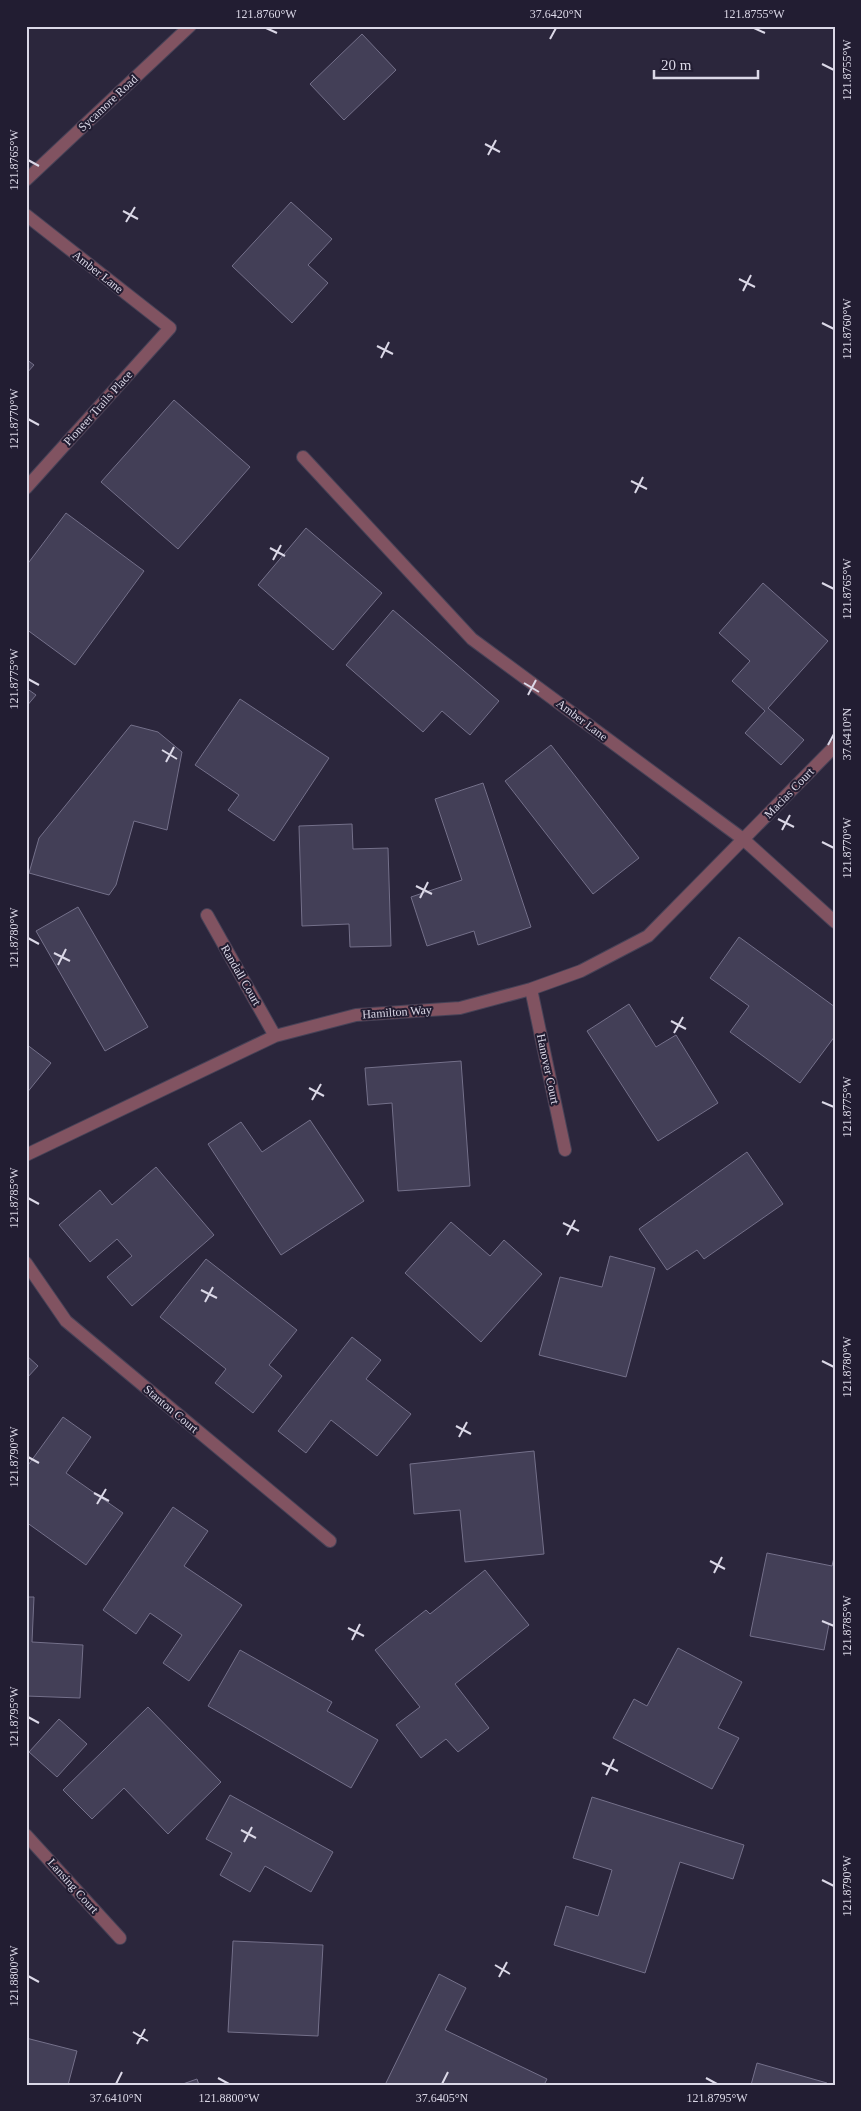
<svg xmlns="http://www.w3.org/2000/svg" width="861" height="2111" font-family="Georgia,serif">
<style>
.building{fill:#433f57;stroke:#74708a}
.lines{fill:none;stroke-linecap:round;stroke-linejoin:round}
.street-casing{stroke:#474257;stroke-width:14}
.street{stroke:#815361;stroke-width:12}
.ticks{fill:none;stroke:#dbd8e7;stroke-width:2}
.labels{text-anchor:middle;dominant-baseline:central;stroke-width:4;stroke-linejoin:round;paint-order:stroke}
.street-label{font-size:12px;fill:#dbd8e7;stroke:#221d32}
.neatline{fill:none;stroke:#dbd8e7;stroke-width:2}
.ticks-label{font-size:12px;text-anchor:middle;fill:#dbd8e7}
</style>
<rect width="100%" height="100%" fill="#2b263c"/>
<path class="building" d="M 362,34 L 396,70 L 344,120 L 310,84 Z
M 291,202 L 332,239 L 308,265 L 328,283 L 292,323 L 232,266 Z
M 26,359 L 34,365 L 26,374 Z
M 174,400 L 250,467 L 178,549 L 101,482 Z
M 66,513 L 144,571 L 75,665 L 26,629 L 26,566 Z
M 306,528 L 382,593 L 333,650 L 258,585 Z
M 763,583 L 828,641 L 768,708 L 804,740 L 781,765 L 745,733 L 765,711 L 732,681 L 750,661 L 719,633 Z
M 393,610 L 499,701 L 470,735 L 442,711 L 423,732 L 346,665 Z
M 26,688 L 36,695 L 26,707 Z
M 240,699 L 329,758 L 274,841 L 228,810 L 239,795 L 195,765 Z
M 131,725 L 158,732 L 182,752 L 167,830 L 134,821 L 116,885 L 109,895 L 29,873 L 39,838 Z
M 551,745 L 639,858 L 593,894 L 505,781 Z
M 483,783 L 531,927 L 478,945 L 474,931 L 427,946 L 411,897 L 462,880 L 435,799 Z
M 352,824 L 353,849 L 388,848 L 391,946 L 350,947 L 349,924 L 302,926 L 299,826 Z
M 78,907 L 148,1027 L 105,1051 L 36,931 Z
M 739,937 L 835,1007 L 835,1036 L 800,1083 L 730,1032 L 749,1006 L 710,978 Z
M 629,1004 L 656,1047 L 676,1035 L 718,1103 L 658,1141 L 587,1031 Z
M 26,1044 L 51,1063 L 26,1094 Z
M 461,1061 L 470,1186 L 398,1191 L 392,1103 L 368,1105 L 365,1068 Z
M 310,1120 L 364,1201 L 281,1255 L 208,1144 L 241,1122 L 262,1152 Z
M 747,1152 L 783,1204 L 704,1259 L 697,1250 L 667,1270 L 639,1229 Z
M 156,1167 L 214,1235 L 132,1306 L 107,1277 L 132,1256 L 117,1239 L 90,1262 L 59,1225 L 100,1190 L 112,1205 Z
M 451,1222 L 490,1256 L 504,1240 L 542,1274 L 481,1342 L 405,1273 Z
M 610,1256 L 655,1268 L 626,1377 L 539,1355 L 560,1277 L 602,1287 Z
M 206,1259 L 297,1330 L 269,1365 L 282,1376 L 253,1413 L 215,1383 L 226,1369 L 160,1317 Z
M 352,1337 L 381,1360 L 366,1379 L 411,1414 L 377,1456 L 331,1420 L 306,1453 L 278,1431 Z
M 26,1355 L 38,1366 L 26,1379 Z
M 63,1417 L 91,1437 L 66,1473 L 123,1513 L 86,1565 L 26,1522 L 26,1468 Z
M 534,1451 L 544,1554 L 465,1562 L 460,1510 L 414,1514 L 410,1464 Z
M 173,1507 L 208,1531 L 184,1566 L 242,1605 L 189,1681 L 163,1663 L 182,1635 L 150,1613 L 136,1634 L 103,1610 Z
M 767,1553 L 832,1566 L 835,1553 L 835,1625 L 829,1624 L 824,1650 L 750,1636 Z
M 485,1570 L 529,1625 L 455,1684 L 489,1728 L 458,1752 L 446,1739 L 421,1758 L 396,1725 L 420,1707 L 375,1650 L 426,1610 L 430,1614 Z
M 26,1597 L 34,1597 L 32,1642 L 83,1645 L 80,1698 L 26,1696 Z
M 678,1648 L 742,1682 L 718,1728 L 739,1738 L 712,1789 L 613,1738 L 634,1699 L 647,1706 Z
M 240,1650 L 332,1702 L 327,1711 L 378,1740 L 351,1788 L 208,1706 Z
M 148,1707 L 221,1782 L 168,1834 L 124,1788 L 92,1819 L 63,1790 Z
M 59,1719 L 87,1744 L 57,1777 L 29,1752 Z
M 230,1795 L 333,1852 L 311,1892 L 265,1866 L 250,1892 L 220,1875 L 232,1853 L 206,1839 Z
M 592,1797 L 744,1845 L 733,1879 L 680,1862 L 645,1973 L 554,1945 L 566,1906 L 598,1916 L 612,1870 L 573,1858 Z
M 233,1941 L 323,1945 L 318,2036 L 228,2032 Z
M 439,1974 L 466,1988 L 445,2030 L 547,2079 L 544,2085 L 385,2085 Z
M 26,2038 L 77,2051 L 68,2085 L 26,2085 Z
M 757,2063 L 827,2083 L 827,2085 L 751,2085 Z
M 197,2079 L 199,2085 L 180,2085 Z"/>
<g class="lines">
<g class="street-casing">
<path id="street" d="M 26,180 L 190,26
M 26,215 L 170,328 L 26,488
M 303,457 L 472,639 L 743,839 L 835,922
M 207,915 L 275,1036
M 531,989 L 565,1150
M 26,1155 L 275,1036 L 356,1015 L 460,1008 L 531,989 L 581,971 L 648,936 L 835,746
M 26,1263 L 66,1321 L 330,1541
M 26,1835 L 120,1938"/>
</g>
<use href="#street" class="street"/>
</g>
<path class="ticks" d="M 266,28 L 277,33M 754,28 L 765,33M 550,39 L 556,28M 822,64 L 834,70M 485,144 L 500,152M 488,155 L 496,140M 28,160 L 39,166M 123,211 L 138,219M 126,222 L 135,207M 739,279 L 755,287M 743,291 L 751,275M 822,323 L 834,329M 377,346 L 393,354M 381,358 L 389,342M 28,419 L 39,425M 631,481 L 647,489M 635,493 L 643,477M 270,548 L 285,556M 273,560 L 281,545M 822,583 L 834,589M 28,679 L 39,685M 524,683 L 539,692M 528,695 L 536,680M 828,745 L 834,734M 162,750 L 177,759M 166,762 L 174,747M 778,819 L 794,827M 782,830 L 790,815M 822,842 L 834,848M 416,886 L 432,894M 420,898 L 428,882M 28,938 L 39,944M 54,953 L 70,961M 58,965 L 66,949M 671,1021 L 686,1029M 674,1033 L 683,1017M 309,1088 L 324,1096M 312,1100 L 321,1084M 822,1102 L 834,1107M 28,1198 L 39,1204M 563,1223 L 579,1231M 567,1235 L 575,1220M 201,1290 L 217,1298M 205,1302 L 213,1287M 822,1361 L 834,1367M 456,1426 L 471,1434M 459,1437 L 467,1422M 28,1457 L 39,1463M 94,1493 L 109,1501M 97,1504 L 106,1489M 710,1561 L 725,1569M 714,1573 L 722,1557M 822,1621 L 834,1626M 348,1628 L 364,1636M 352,1640 L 360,1624M 28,1717 L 39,1723M 602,1763 L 618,1771M 606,1775 L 614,1759M 241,1830 L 256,1838M 244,1842 L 252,1827M 822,1880 L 834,1886M 495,1965 L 510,1974M 28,1976 L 39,1982M 499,1977 L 507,1962M 133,2032 L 148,2041M 137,2044 L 145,2029M 218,2078 L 229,2084M 706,2078 L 717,2084M 116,2084 L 122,2072M 442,2084 L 448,2072"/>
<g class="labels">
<g class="street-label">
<text transform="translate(108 103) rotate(-43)">Sycamore Road</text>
<text transform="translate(98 272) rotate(38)">Amber Lane</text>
<text transform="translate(98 408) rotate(-48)">Pioneer Trails Place</text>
<text transform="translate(582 720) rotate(37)">Amber Lane</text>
<text transform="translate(789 793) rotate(-46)">Macias Court</text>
<text transform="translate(241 975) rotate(60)">Randall Court</text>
<text transform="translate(397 1012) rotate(-4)">Hamilton Way</text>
<text transform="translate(548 1069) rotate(78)">Hanover Court</text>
<text transform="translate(171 1409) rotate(40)">Stanton Court</text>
<text transform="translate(73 1886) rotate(48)">Lansing Court</text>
</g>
</g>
<rect width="861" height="2111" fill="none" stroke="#221d32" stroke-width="55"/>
<path d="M654 70v8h104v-8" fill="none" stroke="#dbd8e7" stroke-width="2.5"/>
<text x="661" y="70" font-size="15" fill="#dbd8e7" stroke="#221d32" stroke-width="4" paint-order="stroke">20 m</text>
<rect x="28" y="28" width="806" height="2056" class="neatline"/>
<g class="ticks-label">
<text x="266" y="18">121.8760°W</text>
<text x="556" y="18">37.6420°N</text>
<text x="754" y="18">121.8755°W</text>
<text transform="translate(847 70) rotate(-90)" y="4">121.8755°W</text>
<text transform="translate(14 160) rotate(-90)" y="4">121.8765°W</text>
<text transform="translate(847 329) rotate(-90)" y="4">121.8760°W</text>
<text transform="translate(14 419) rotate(-90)" y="4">121.8770°W</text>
<text transform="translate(847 589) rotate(-90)" y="4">121.8765°W</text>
<text transform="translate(14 679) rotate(-90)" y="4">121.8775°W</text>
<text transform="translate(847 734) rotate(-90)" y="4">37.6410°N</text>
<text transform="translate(847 848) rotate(-90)" y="4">121.8770°W</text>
<text transform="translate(14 938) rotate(-90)" y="4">121.8780°W</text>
<text transform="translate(847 1107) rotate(-90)" y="4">121.8775°W</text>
<text transform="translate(14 1198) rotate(-90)" y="4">121.8785°W</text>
<text transform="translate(847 1367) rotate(-90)" y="4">121.8780°W</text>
<text transform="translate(14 1457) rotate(-90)" y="4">121.8790°W</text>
<text transform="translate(847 1626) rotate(-90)" y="4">121.8785°W</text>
<text transform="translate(14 1717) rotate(-90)" y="4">121.8795°W</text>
<text transform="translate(847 1886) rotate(-90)" y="4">121.8790°W</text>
<text transform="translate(14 1976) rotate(-90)" y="4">121.8800°W</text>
<text x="116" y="2102">37.6410°N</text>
<text x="229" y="2102">121.8800°W</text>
<text x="442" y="2102">37.6405°N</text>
<text x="717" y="2102">121.8795°W</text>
</g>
</svg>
